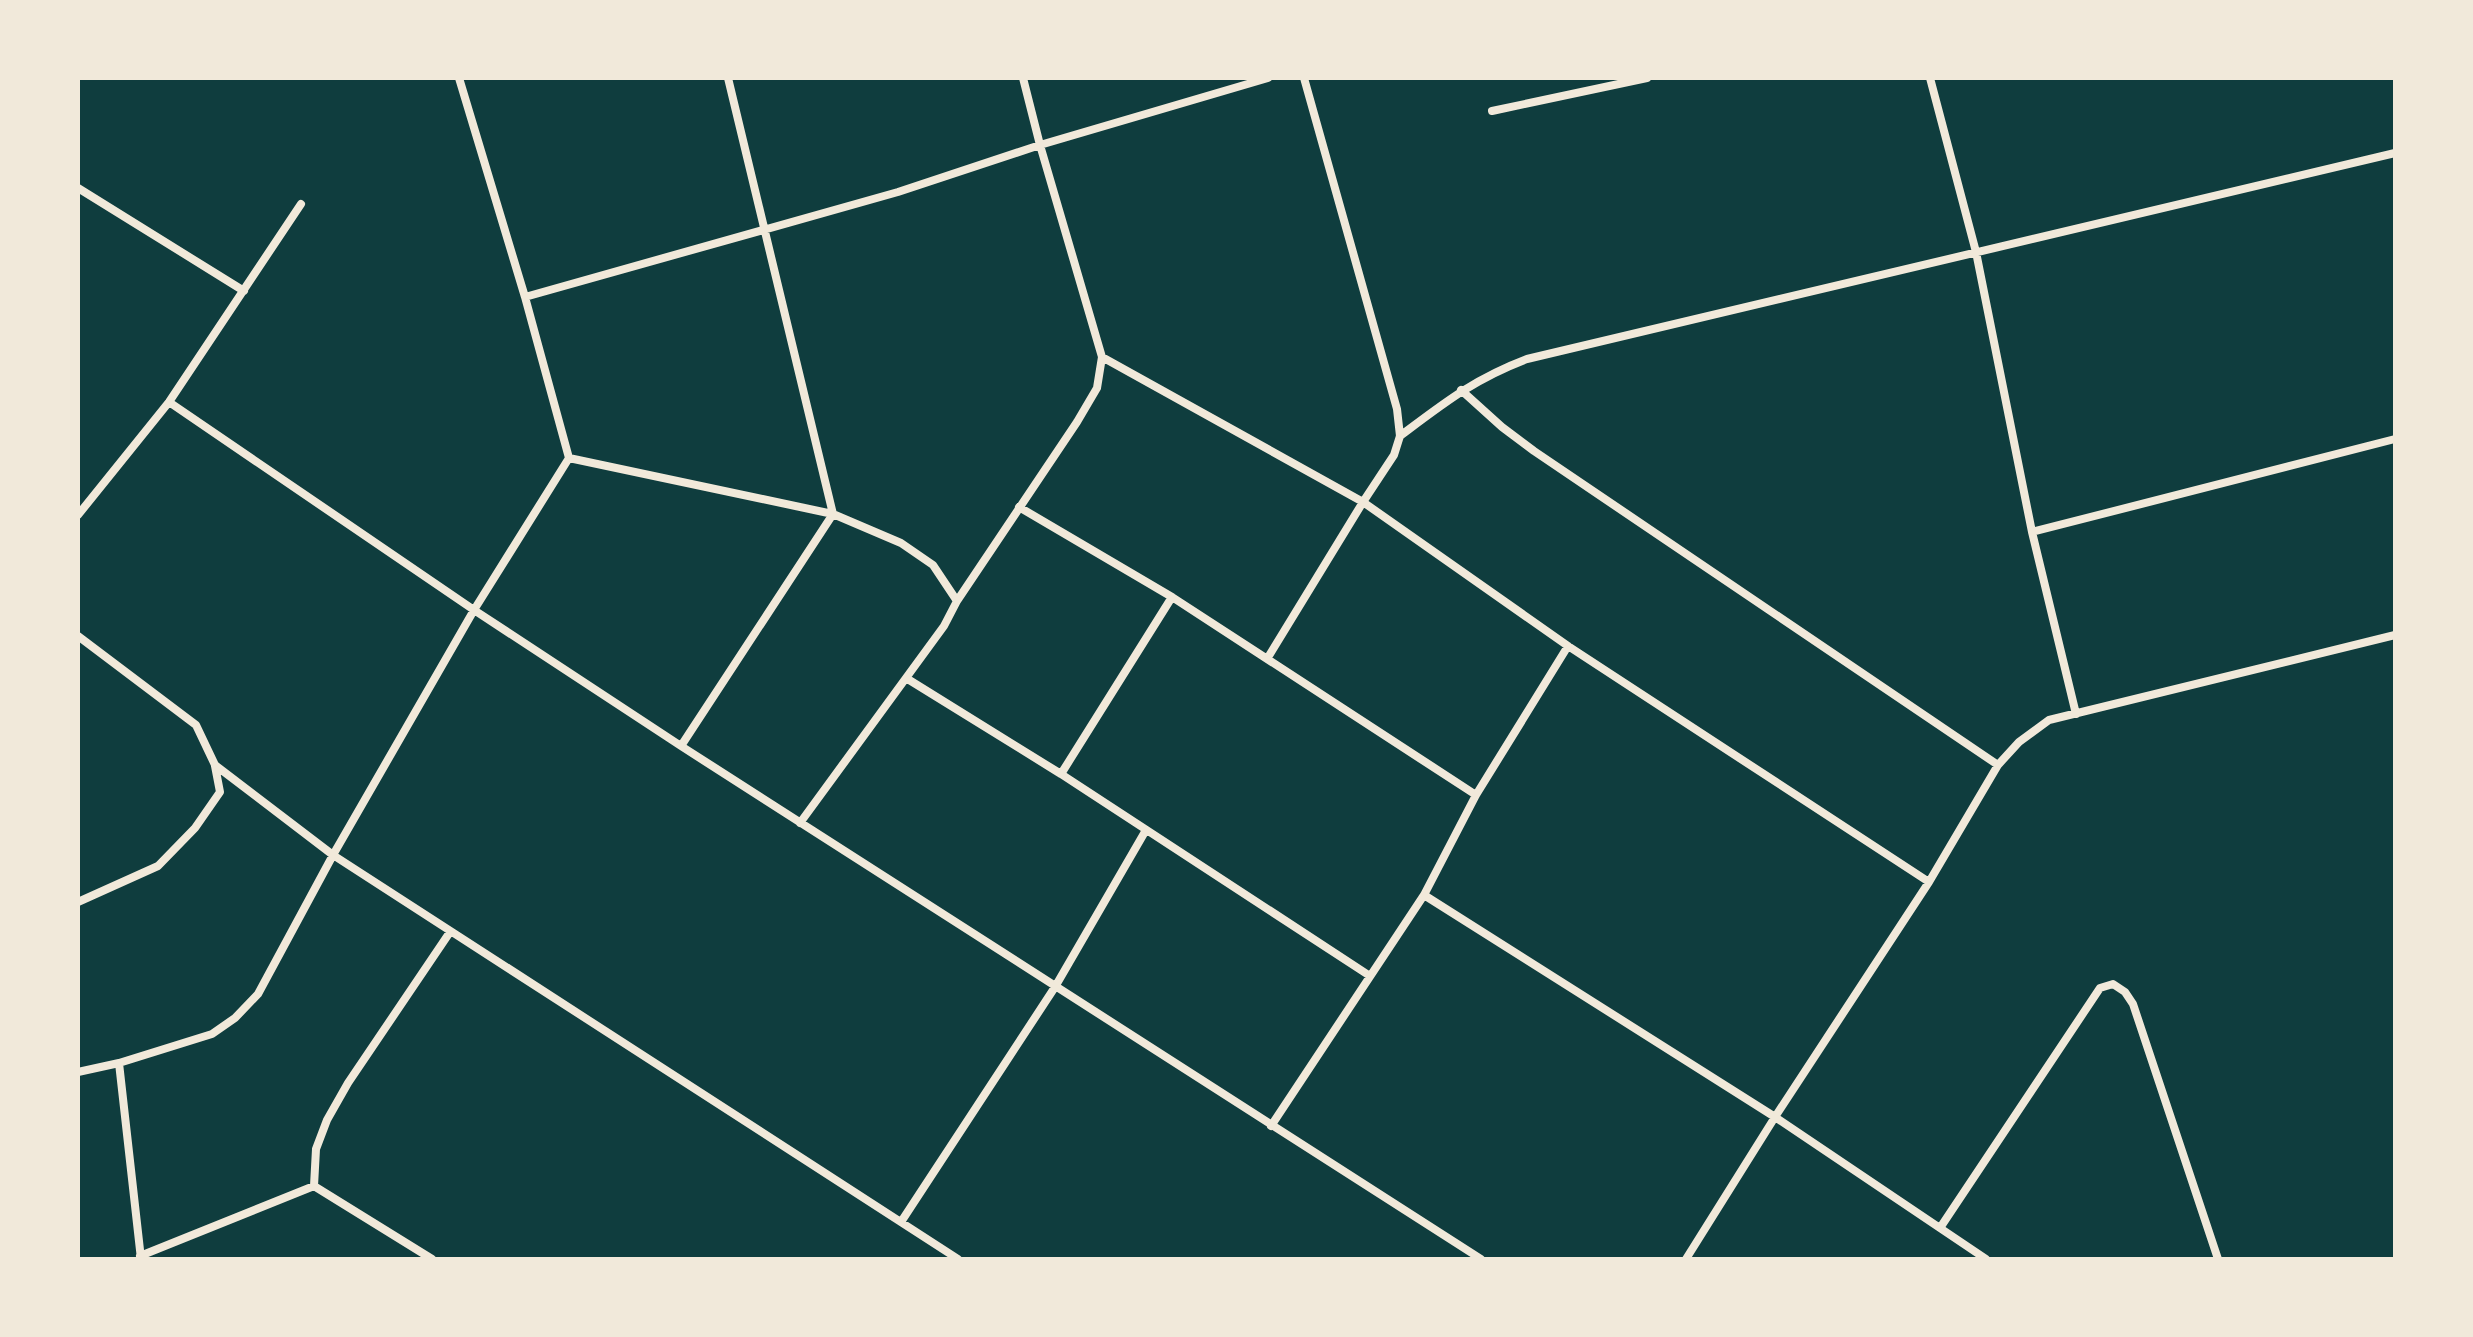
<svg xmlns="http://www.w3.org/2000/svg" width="2473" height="1337" font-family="Manrope,sans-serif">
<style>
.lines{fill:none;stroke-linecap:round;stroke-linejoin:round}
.minor{stroke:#f1e9da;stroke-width:8}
</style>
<rect width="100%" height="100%" fill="#0f3d3e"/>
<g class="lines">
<path class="minor" d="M 1023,78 L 1040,145 L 1102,357
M 1930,78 L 1976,252 L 2032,532 L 2076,714
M 1492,111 L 1647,78
M 78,188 L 244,291
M 525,297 L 898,192 L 1040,145 L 1268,78
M 1461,390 L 1502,427 L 1534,451 L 1998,765
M 169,402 L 474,610 L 681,746 L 1481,1259
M 1400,436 C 1444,403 1474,379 1527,359 L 2395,153
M 569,458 L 833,514 L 901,543 L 933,565 L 957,601 L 944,626 L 800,823
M 1019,507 L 1172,597 L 1476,795
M 78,515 L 169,402 L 301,204
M 2032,532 L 2395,439
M 957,601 L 1077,422 L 1097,388 L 1102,357 L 1363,502 L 1568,646 L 1929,882
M 78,636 L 196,725 L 215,765 L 333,855 L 958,1259
M 1267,659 L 1363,502 L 1394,455 L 1400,436 L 1397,409 L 1304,78
M 906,678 L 1061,774 L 1370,976
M 681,746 L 833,514 L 728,78
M 1061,774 L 1172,597
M 1424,895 L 1775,1117 L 1986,1259
M 78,902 L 158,866 L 195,828 L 220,792 L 215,766
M 119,1063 L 141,1259
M 78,1072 L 119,1063 L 212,1034 L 235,1018 L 258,994 L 333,855 L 474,610 L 569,458 L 525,297 L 459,78
M 1271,1126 L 1424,895 L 1476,795 L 1568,646
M 901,1222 L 1055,987 L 1146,830
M 1940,1228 L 2100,988 L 2113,984 L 2125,992 L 2133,1004 L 2218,1259
M 140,1256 L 314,1186
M 432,1259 L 314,1186 L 316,1149 L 327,1120 L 348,1083 L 450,932
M 1686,1259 L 1775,1117 L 1929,882 L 1998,765 L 2019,742 L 2049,720 L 2395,635"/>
</g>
<rect width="2473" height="1337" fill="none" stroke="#f1e9da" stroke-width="160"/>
</svg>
